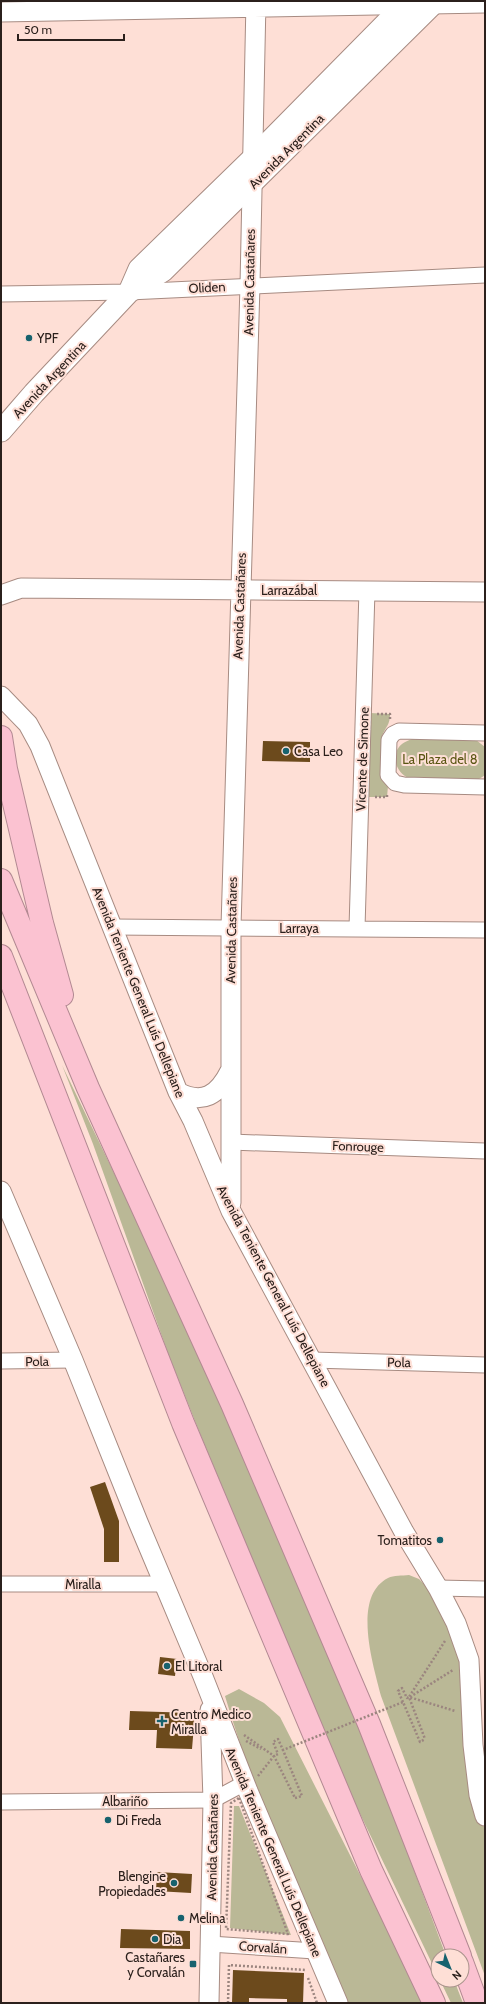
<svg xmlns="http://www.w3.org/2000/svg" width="486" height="2004" font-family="Cabin,sans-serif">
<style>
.green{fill:#bab896}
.building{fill:#6c4a1c}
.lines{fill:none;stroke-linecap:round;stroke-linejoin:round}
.minor-casing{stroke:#a78b82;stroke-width:17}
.tertiary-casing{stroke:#a78b82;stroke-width:21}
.secondary-casing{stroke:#a78b82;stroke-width:23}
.motorway-casing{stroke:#b28992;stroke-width:24}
.path{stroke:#9b857f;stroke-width:2.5;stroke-dasharray:2 2;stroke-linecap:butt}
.minor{stroke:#fff;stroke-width:15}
.tertiary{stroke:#fff;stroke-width:19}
.secondary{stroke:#fff;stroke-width:21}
.motorway{stroke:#fbc2d1;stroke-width:22}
.path-bridge{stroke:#9b857f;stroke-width:2.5;stroke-dasharray:2 2;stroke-linecap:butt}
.poi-dot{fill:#17626e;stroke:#fedfd6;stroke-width:1.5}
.labels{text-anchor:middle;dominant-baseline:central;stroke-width:4;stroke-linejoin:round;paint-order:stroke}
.street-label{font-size:13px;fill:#2b201c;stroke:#fedfd6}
.poi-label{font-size:13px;fill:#2b201c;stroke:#fedfd6;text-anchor:start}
.park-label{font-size:13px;fill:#5a5512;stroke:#fedfd6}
</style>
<rect width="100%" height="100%" fill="#fedfd6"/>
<path class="green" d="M 370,713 L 390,714 C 390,725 386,726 382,736 L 382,775 L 388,786 L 387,797 L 368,797 Z
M 415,738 L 476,740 L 485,747 L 485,775 C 482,777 478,780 474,781 C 466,782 415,781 409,778 C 397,774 391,757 399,747 C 403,742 409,740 415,738 Z
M 62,1065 L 209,1370 L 338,1675 L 392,1811 L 446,1956 L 438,1956 L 438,1976 L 351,1795 L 201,1436 L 169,1356 L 93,1144 Z
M 409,1575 L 419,1579 L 430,1590 L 443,1614 L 456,1646 L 465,1681 L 472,1765 L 485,1833 L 485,1976 L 381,1696 C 374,1667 351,1597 388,1578 C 394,1575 402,1576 409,1575 Z
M 239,1689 L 264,1703 L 280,1717 L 425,2003 L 347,2003 C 304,1902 256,1801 225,1696 Z
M 234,1806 L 239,1806 L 291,1935 L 230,1928 Z
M 440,1980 L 454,1980 L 463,2003 L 451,2003 Z"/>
<path class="building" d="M 263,741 L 310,742 L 310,762 L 262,761 Z
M 105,1482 L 119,1521 L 119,1562 L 104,1562 L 104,1529 L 90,1487 Z
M 160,1657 L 177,1659 L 175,1676 L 158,1674 Z
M 130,1711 L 195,1713 L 192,1749 L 156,1748 L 157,1730 L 129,1730 Z
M 157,1872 L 192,1874 L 191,1893 L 156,1891 Z
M 121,1929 L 190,1931 L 190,1949 L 120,1948 Z
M 233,1970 L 304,1973 L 303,2003 L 287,2003 L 287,1999 L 249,1998 L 249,2003 L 232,2003 Z"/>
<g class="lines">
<g class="minor-casing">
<path id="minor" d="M 1,294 L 129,292 L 485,275
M 485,733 L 399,731 L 393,734 L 389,740 L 388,775 L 395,783 L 404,785 L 485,787
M 113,927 L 485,930
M 357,928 L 367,590
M 231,1142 L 485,1151
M 312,1360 L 485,1365
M 1,1361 L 73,1360
M 1,1584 L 165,1584
M 438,1588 L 485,1589
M 1,1802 L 213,1800 L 245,1783
M 210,1944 L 315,1951"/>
</g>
<g class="tertiary-casing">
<path id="tertiary" d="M 1,12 L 485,3
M 1,595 L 21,588 L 485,592
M 1,696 L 28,724 L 40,746 L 178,1092 L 193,1121 L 231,1211 L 404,1532 L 438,1588 L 456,1623 L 469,1660 L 473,1745 L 479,1795 L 485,1816
M 178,1092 C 203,1105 218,1095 230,1071
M 1,1191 L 73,1360 L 138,1522 L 202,1674 L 248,1791 L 338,2003
M 231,1203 L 231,927 L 250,285 L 256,1
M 209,2003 L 213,1800 L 210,1710"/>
</g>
<g class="secondary-casing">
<path id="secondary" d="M 129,292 L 139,269 L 253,158 L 403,6
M 1,431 L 34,393 L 129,292 L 163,271 L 432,5"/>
</g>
<g class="motorway-casing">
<path id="motorway" d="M 1,737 L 6,769 L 42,923 L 62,995
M 1,880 L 88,1088 L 232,1404 L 369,1724 L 460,1956
M 1,956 L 183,1423 L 371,1870 L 434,2003
M 462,1962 L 477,2003"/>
</g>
<path class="path" d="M 377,714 L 390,714 L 390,719
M 375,797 L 387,797 L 387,794
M 445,1641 L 409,1697 L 455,1711
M 410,1697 L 453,1670
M 403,1702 L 398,1691 L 402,1688 L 407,1698 L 409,1697 L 425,1739
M 244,1735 L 274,1756 L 295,1798
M 246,1741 L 261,1749
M 258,1776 L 274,1756 L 278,1754 L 273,1742 L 278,1739 L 283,1750
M 239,1798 L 288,1934 L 226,1929 L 231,1803 Z
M 308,1978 L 317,2003
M 228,2003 L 229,1965 L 305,1970 L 306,1971"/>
<use href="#minor" class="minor"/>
<use href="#tertiary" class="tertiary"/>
<use href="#secondary" class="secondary"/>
<use href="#motorway" class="motorway"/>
<path class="path-bridge" d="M 295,1798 L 302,1796 L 283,1750 L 403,1702 L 420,1742 L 425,1739"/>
</g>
<g class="poi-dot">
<circle cx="29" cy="338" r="4"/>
<circle cx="286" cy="751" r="4"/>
<circle cx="440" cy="1540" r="4"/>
<circle cx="167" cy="1666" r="4"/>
<path d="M160 1715h4v4h4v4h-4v4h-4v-4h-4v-4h4z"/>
<circle cx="108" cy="1820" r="4"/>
<circle cx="174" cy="1883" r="4"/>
<circle cx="181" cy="1918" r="4"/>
<circle cx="155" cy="1939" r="4"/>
<rect x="189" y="1960" width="8" height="8" rx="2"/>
</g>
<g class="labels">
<g class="street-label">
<text transform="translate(286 151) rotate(-45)">Avenida Argentina</text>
<text transform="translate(249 282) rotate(-89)">Avenida Castañares</text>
<text transform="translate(207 287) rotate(-3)">Oliden</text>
<text transform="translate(49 379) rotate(-47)">Avenida Argentina</text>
<text x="289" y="590">Larrazábal</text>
<text transform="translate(239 606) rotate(-88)">Avenida Castañares</text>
<text transform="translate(362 759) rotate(-88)">Vicente de Simone</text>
<text x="299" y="928">Larraya</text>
<text transform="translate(231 930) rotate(-89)">Avenida Castañares</text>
<text transform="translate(139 992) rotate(68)">Avenida Teniente General Luís Dellepiane</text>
<text transform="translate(358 1146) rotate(2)">Fonrouge</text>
<text transform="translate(274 1286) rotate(62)">Avenida Teniente General Luís Dellepiane</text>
<text transform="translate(37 1361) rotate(-1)">Pola</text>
<text transform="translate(399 1362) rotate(1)">Pola</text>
<text x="83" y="1584">Miralla</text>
<text x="125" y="1801">Albariño</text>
<text transform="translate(212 1847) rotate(-89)">Avenida Castañares</text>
<text transform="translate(274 1852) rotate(67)">Avenida Teniente General Luís Dellepiane</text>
<text transform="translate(263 1947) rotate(4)">Corvalán</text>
</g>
<g class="poi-label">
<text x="37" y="338">YPF</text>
<text x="294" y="751">Casa Leo</text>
<text x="432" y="1540" text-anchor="end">Tomatitos</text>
<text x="175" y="1666">El Litoral</text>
<text x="171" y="1714">Centro Medico<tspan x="171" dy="15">Miralla</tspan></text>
<text x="116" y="1820">Di Freda</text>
<text x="166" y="1876" text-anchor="end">Blengine<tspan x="166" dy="15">Propiedades</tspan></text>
<text x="189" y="1918">Melina</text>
<text x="163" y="1939">Dia</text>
<text x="185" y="1957" text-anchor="end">Castañares<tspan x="185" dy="15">y Corvalán</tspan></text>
</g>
<g class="park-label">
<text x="440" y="759">La Plaza del 8</text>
</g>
</g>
<rect width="486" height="2004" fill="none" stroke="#2b201c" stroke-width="4"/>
<g transform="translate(450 1968) rotate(137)"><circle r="19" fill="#fedfd6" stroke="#aa938c"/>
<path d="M0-3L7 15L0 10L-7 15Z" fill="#17626e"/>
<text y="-6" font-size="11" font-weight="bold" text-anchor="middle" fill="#2b201c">N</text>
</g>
<path d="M18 34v6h106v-6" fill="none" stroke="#2b201c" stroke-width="2"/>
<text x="24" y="34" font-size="12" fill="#2b201c" stroke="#fedfd6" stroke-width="3" paint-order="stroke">50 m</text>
</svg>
